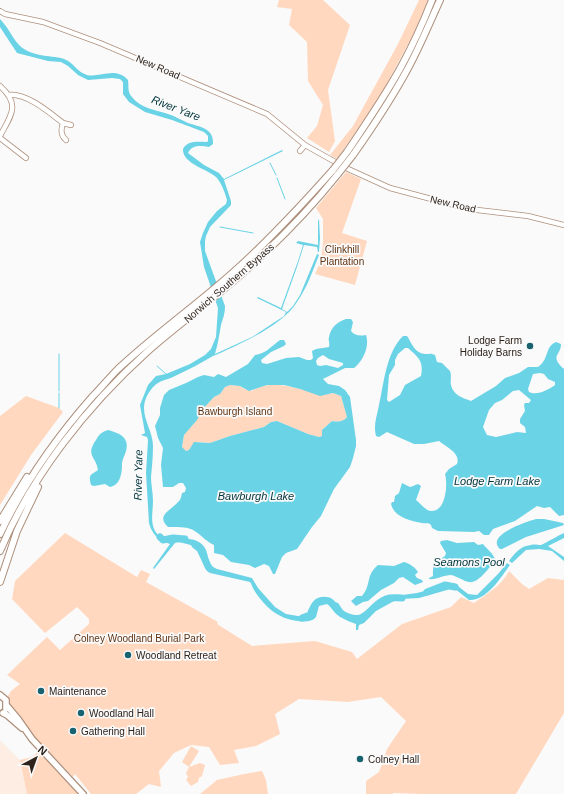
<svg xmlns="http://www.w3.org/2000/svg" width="564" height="794" font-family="Arial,sans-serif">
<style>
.built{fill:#fdede3}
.green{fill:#ffd8bf}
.water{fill:#6bd3e6;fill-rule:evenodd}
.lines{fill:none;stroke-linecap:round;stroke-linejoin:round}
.stream{stroke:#6bd3e6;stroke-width:1}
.river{stroke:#6bd3e6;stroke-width:7}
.minor-casing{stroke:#ae907d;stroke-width:6}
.major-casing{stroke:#ae907d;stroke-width:8}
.highway-casing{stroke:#ae907d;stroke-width:8}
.minor{stroke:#fff;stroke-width:4.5}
.major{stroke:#fff;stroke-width:5.5}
.highway{stroke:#fff;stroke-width:6}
.highway-bridge-casing{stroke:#ae907d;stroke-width:8;stroke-linecap:butt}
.highway-bridge{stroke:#fff;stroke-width:6}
.poi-dot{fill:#18636f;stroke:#fafafa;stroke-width:1.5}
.labels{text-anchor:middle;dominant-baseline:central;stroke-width:3.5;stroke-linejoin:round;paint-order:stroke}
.street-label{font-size:10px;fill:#2e221a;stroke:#fafafa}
.park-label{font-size:10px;fill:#603413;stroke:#fafafa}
.poi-label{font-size:10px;fill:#2e221a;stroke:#fafafa;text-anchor:start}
.water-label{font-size:11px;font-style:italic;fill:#01353d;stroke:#fafafa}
</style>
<rect width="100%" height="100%" fill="#fafafa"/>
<path class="built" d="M 0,740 L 20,760 L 27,794 L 0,794 Z"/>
<path class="green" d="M 279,0 L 323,0 L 350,25 L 328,90 L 335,141 L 329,152 L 307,138 L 317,126 L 323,105 L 308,81 L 307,42 L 289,25 L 292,9 L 277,7 Z
M 419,0 L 428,0 L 413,35 L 379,98 L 337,159 L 330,155 L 353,126 L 398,44 Z
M 346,172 L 361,179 L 342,233 L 367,241 L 355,285 L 315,274 L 321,260 L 323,243 L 323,219 L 316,208 Z
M 230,385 L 240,386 L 244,389 L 252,391 C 273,378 295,389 317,393 C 323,394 327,395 333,393 L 341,396 L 347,417 C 343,422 338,422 332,421 L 322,430 L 322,436 L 319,437 L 308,434 L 277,421 L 271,422 L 264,427 L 230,436 L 210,443 L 198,442 L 189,450 L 186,451 L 182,448 L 184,435 L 188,429 L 192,426 L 202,410 L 214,397 L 220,394 L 225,387 Z
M 26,396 L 59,408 L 63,412 L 31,455 L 0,505 L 0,416 Z
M 65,533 L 137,577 L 141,570 L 150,574 L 146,582 L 218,622 L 217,624 L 252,646 L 315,641 L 352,652 L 357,659 L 402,624 L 451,607 L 461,597 L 474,603 C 487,594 502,585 509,571 L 522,584 L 529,589 L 548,578 L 564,580 L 564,713 L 516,794 L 423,794 L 393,793 L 393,794 L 366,794 L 366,781 L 379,772 L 387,749 L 406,721 L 381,697 L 348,702 L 299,699 L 275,714 L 280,734 L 256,746 L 234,750 L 239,763 L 220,765 L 209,747 L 191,745 L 174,753 L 159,771 L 161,787 L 149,784 L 136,794 L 91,794 L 75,774 L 73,777 L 34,737 L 9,703 L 7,698 L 11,691 L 20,684 L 7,675 L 47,637 L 60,650 L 89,624 L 89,619 L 77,607 L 45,633 L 12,599 L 15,581 Z
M 191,746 L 199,751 L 189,767 L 200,763 L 205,765 L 202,776 L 199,778 L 198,782 L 191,786 L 186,780 L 188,777 L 186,773 L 189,767 L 182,762 Z
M 39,751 L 79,794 L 27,794 L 20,760 L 32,757 Z
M 262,771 L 266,780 L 268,794 L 200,794 L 217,780 L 244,774 Z"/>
<path class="water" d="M 0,19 C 16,36 13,49 40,55 C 48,57 56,56 64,59 C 73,62 77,72 87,75 C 100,78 115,66 128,80 C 129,86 127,92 132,97 C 140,108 156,110 168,114 C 175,116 181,120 188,123 C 200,127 214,128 213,144 L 209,147 C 201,145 191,145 188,153 L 204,165 L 219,173 L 224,179 L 282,150 L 283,151 L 224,180 L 231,201 L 231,205 L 210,227 L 206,236 L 205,241 L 205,251 L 225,306 C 225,314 223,318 221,325 C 219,336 218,344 215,354 L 252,337 L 284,316 L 286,312 L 257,298 L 258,297 L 281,308 L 298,261 L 303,245 L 296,243 L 298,241 L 318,245 L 318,221 L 319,219 L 320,238 L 319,252 L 318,252 L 317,247 L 304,245 L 297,267 L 282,309 L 287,312 L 293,306 L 300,295 L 317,254 L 319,255 C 313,270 307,288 297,302 C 283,325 242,343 218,354 L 213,356 C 201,363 188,370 175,376 C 165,381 157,380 150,391 C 135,412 153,427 153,446 C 153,456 152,467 151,477 C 151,485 153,493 153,501 C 153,511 150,522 155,531 C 163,545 184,535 197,541 C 213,549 203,563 217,569 L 252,578 L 258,588 L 275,607 L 286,614 L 304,617 L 309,616 L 312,613 L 317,602 L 327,599 L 338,603 C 345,613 348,619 362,619 L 375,605 L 383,601 L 395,596 L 417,593 L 454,583 L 468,594 L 477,595 L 498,574 L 507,563 L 510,565 C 501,577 487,601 469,600 L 454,588 L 419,598 L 401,599 L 394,601 L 376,611 L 364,623 L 359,625 L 358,630 L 356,630 L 356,624 C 347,621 338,617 336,607 L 327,604 L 319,606 L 316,617 C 312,622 304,622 298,621 C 278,619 265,607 254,590 C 252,587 252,584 250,582 L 210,573 C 196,565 213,550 187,544 C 183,543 179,542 175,543 L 154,569 L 153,568 L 170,544 C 158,540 152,534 149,523 L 146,473 L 148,440 L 147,437 L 141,435 L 145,433 L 140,405 L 148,385 L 156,376 L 166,374 L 190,364 L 205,355 L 211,349 L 216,337 L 218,308 L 204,267 L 200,242 L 203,233 L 208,222 L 217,211 L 226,204 L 227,200 C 225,193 222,184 217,178 C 208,169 182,164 183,149 C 188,140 197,142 207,142 L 208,141 L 208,136 L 204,132 L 172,120 L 145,112 L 129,102 L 123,94 L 123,82 L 120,79 L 112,78 L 88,80 L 78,75 L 68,66 L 61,62 L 48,61 L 17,53 L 0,27 Z
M 346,319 L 351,319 L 353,322 L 351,331 C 355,336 360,336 366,335 C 370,346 363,361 354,368 L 345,368 L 323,379 L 328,384 L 339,386 L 345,390 L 350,397 L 356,440 L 356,446 L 353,458 L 350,467 L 334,489 L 321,516 L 312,527 L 297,549 L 286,553 L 282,557 L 275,574 L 273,574 L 269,566 L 264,564 L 255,568 L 249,565 L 231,562 L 223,555 L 214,553 L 214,545 C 207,542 202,536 196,532 C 189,526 177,527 168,527 C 155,515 172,510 178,502 C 181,500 181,497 182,493 L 185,492 L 186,488 L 183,483 L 179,483 L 173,487 L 163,487 L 161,465 L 163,448 L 158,438 L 155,426 L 160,415 L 160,408 L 164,395 L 169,390 L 186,383 L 198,377 L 204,375 L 214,377 L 218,374 L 226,377 L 248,364 L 255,355 C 265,354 272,346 280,340 L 284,340 L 286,344 L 284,346 L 271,352 L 261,360 L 262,363 L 267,364 L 286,358 L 299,357 L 307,360 L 311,360 L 313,358 L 312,351 L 316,349 L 329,347 C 330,343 328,340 329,337 C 331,327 337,322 346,319 ZM 323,355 L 329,359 L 343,363 L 343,365 L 338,368 L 326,365 L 320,366 L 317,365 L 316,361 L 318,358 ZM 230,385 L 240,386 L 249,391 L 267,385 L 284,385 L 300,389 L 320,396 L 333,393 L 341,396 L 347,417 C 343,422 338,422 332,421 L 322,430 L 322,436 L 319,437 L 308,434 L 277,421 L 271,422 L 264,427 L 230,436 L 210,443 L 194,442 L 189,450 L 186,451 L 182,447 L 184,435 L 197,420 L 202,410 L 214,397 L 220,394 L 225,387 Z
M 403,336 L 407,336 C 412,343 414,353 425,354 C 429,354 431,353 435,355 L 437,362 L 442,363 L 450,371 C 452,376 450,380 451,385 C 453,395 463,398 471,401 L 496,386 L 505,378 L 519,373 L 528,367 L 538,367 C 540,365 542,364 543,362 C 548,355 547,345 556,342 L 561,344 C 561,356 549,355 564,369 L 564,515 L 559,516 L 550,507 L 544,508 L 537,506 L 515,521 L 493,529 L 489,535 L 484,535 L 479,531 L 474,532 L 438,531 L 432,528 L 431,525 C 428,522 426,524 422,523 C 410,521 394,517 391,504 L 392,502 L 394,502 L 395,496 L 399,493 L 402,483 C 413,488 407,488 418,484 L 421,486 L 416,500 C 420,503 426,511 431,511 C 446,512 448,484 445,474 L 449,469 L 457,464 C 461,453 446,447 439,441 L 424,444 L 414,444 L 387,432 L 379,437 L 376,436 C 373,425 377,416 379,405 C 384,383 386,353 403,336 ZM 405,348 L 408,348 C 418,357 424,361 421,376 L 405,385 L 400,395 L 389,402 L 387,400 L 389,375 L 395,365 L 395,360 L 398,354 ZM 540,373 L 544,374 L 548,379 L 555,382 L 555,385 C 548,390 537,396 529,392 L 528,389 L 533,374 ZM 519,390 L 531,400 L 529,403 L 525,403 L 524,405 L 525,411 L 520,419 L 520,423 L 525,427 L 526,433 L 517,432 L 496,437 L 487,435 L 483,427 L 489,410 L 495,403 L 502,400 L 513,391 Z
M 108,430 C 119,433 130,437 126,451 C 125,455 122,460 122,464 C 122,472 121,485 110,487 L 105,484 L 94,486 L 91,485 C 88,474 91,475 98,470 C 96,456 85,456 96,440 C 99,434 102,432 108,430 Z
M 536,519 L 544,519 L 563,523 L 564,525 L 526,537 L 502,549 L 500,549 C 485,535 526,522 536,519 Z
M 564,533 L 564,538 L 548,546 L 564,557 L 564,561 L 552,551 L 539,549 L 526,550 L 512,563 L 509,561 C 515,553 520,546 531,545 C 534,544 538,545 541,545 C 544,544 559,535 564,533 Z
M 447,540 L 457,543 L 474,542 L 478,545 L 483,544 C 487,549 494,554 495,560 C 490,567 478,584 469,582 C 463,581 457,576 451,575 C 443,575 437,580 429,579 L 429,578 L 433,576 C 433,563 434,563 445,556 L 446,553 L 440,543 L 441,541 Z
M 404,562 C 409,563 416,568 418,572 L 415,575 L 417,578 L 422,580 L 423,582 L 415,585 L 403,577 L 399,578 L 394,583 L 381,590 L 368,601 L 363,602 L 356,606 L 351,601 L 357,596 L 362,596 C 372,584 365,576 378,565 L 394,566 Z"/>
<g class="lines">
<path class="stream" d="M 270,163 L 276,175
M 277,178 L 285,199
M 220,227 L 253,233
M 157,366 L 166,374
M 59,391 L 59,354
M 59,408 L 59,393"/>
<path class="river" d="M 160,537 L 163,540 L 173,538 L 185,539
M 195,545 L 200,549 L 207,564
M 427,592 L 445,585 L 455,587
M 302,618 L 310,615 C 314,605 317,598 329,601 C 334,604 336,611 342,614 C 367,628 368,606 386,599 C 391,597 396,598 402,598"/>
<g class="minor-casing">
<path id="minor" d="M 0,11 L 5,14 L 43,22 L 100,43 L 267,114 L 305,145 L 346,168 L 390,188 L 469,209 L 528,216 L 564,225
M 0,86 C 21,105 11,115 0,136
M 8,95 C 26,92 50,113 63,123 C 61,129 60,135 66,140
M 63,123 L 71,125
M 0,138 L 26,158
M 300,151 L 305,145"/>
</g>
<g class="major-casing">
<path id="major" d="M 0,695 L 6,700 L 6,709
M 7,706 L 18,719 L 32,739 L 83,794
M 3,713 L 7,715 L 22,728"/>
</g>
<g class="highway-casing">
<path id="highway" d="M 347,152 C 366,124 385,96 401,67 C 413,45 423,23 432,0
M 353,155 C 372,128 390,101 406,72 C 419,49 429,24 440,0
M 0,521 L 27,477
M 0,534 C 24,483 56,438 93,396 C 102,387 109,378 118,369 C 153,336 193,308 229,276 C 267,243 300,207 333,170
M 0,551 C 32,475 87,406 148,351 C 175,327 203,307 230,284 C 270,250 306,214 338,174
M 0,582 L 17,531 L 38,487"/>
</g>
<use href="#minor" class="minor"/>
<use href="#major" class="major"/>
<use href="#highway" class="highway"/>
<g class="highway-bridge-casing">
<path id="highway-bridge" d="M 333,170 L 347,152
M 338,174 L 353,155"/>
</g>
<use href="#highway-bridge" class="highway-bridge"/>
</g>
<g class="poi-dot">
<circle cx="530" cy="346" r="4"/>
<circle cx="128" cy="655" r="4"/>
<circle cx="41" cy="691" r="4"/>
<circle cx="81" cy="713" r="4"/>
<circle cx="73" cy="731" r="4"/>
<circle cx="360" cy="759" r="4"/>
</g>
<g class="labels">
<g class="street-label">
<text transform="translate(158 67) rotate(23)">New Road</text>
<text transform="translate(453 204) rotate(13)">New Road</text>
<text transform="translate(229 283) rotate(-41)">Norwich Southern Bypass</text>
</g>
<g class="park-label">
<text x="342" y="249">Clinkhill<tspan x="342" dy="12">Plantation</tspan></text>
<text x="235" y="411">Bawburgh Island</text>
<text x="139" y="638">Colney Woodland Burial Park</text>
</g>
<g class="poi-label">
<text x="522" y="340" text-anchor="end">Lodge Farm<tspan x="522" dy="12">Holiday Barns</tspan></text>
<text x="136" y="655">Woodland Retreat</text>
<text x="49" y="691">Maintenance</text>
<text x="89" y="713">Woodland Hall</text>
<text x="81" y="731">Gathering Hall</text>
<text x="368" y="759">Colney Hall</text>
</g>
<g class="water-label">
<text transform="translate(176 108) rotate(21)">River Yare</text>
<text transform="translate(138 475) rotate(-89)">River Yare</text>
<text x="497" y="481">Lodge Farm Lake</text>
<text x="256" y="496">Bawburgh Lake</text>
<text x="469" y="562">Seamons Pool</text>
</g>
</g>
<g transform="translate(36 758) rotate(41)" stroke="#fafafa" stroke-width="3" paint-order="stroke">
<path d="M0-3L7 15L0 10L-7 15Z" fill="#2e221a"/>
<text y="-6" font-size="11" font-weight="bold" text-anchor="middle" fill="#2e221a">N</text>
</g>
</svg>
